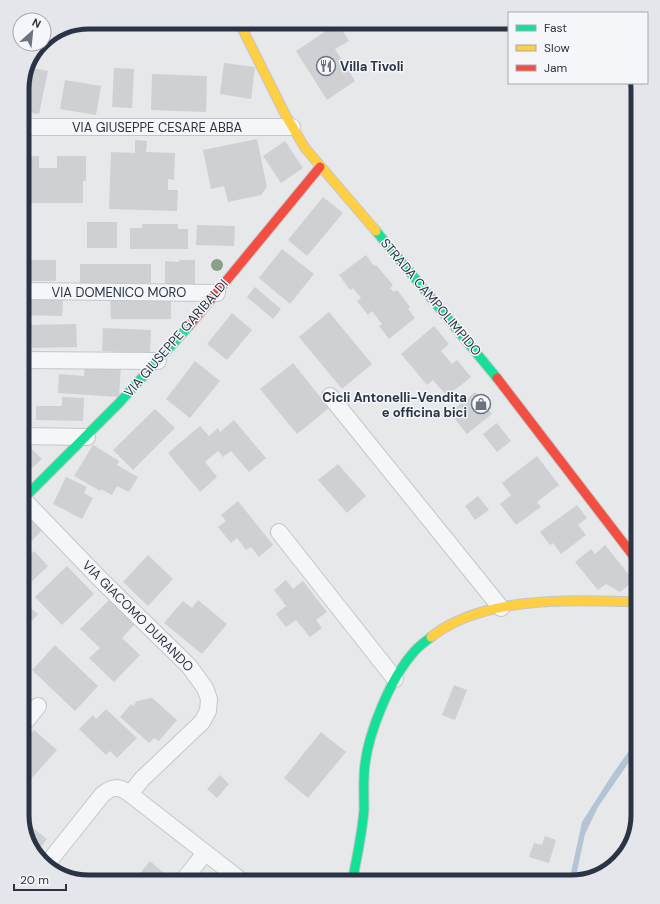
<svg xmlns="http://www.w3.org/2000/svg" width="660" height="904" font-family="'DM Sans',sans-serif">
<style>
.water{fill:#b4c4d5}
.building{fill:#ced0d3}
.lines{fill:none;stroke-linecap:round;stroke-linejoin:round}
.street-casing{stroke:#c4c6c8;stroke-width:18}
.fast-casing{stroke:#c4c6c8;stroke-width:11}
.slow-casing{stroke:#c4c6c8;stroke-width:11}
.jam-casing{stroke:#c4c6c8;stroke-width:11}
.street{stroke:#f5f6f7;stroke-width:16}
.fast{stroke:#16e098;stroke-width:9}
.slow{stroke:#ffcf43;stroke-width:9}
.jam{stroke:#f24e42;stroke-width:9}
.tree{fill:#8a9e88}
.labels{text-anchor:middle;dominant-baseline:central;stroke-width:3;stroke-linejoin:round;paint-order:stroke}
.poi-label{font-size:13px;font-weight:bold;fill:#2b3445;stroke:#f4f6f9;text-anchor:start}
.street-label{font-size:13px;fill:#2b3445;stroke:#f4f6f9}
.rim{fill:none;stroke:#2b3445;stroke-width:5}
</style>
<rect width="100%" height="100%" fill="#e6e8ea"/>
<path class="water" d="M 638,738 L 638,749 L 598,807 L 585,834 L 575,881 L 569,882 L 582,822 L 612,775 Z"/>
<path class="building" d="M 338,23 L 349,41 L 335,49 L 355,81 L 327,100 L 296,51 Z
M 224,63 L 255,67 L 251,99 L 220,94 Z
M 27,67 L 48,71 L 39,114 L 22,111 L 22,85 Z
M 114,68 L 134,69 L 132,108 L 112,107 Z
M 152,74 L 207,76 L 206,112 L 151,110 Z
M 65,80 L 101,86 L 96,115 L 60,109 Z
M 257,139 L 267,187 L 261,195 L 228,202 L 224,186 L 211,189 L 203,150 Z
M 135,140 L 147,141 L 146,152 L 175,153 L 174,180 L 168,179 L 168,190 L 178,190 L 177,211 L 109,209 L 111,152 L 135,153 Z
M 285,141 L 303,168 L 281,183 L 263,156 Z
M 22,156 L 39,156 L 39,168 L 57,168 L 57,156 L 86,156 L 86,181 L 83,181 L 83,203 L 22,203 Z
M 323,197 L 343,213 L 307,256 L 288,240 Z
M 87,222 L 117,222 L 117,248 L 87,248 Z
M 142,224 L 178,224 L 178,229 L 188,229 L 188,249 L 130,249 L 130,228 L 142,228 Z
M 197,225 L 235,226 L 234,246 L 196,245 Z
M 282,249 L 314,274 L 290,304 L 259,278 Z
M 366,255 L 374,266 L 376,265 L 393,285 L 390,288 L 394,292 L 397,290 L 410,307 L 408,309 L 415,318 L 389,339 L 379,326 L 382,324 L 372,311 L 368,315 L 357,301 L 361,298 L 353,288 L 350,290 L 339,275 Z
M 22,260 L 56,260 L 56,281 L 22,281 Z
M 179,260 L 195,260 L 195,284 L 165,284 L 165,261 L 179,262 Z
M 80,264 L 151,264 L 151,283 L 80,283 Z
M 255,287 L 281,309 L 273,319 L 247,297 Z
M 171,296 L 171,319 L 111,319 L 110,297 Z
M 22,299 L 63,300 L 62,316 L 22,315 Z
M 329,312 L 372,364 L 342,389 L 299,337 Z
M 232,313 L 252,330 L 227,360 L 207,344 Z
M 76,324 L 77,347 L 32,348 L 31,325 Z
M 434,326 L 449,344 L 441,351 L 452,364 L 457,360 L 471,377 L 447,396 L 433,380 L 427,385 L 401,354 Z
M 103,328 L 151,330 L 150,353 L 102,351 Z
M 195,361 L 220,381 L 190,418 L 166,399 Z
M 85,363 L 121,365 L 119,397 L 58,393 L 59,374 L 84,376 Z
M 293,363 L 329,408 L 297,434 L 260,389 Z
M 475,392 L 492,414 L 467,434 L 450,413 Z
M 62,397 L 84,398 L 83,421 L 36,420 L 36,406 L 62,406 Z
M 155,409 L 175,428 L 133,470 L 113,450 Z
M 234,420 L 266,458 L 249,472 L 231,451 L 223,457 L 218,451 L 205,462 L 217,477 L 200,492 L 168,453 L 200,426 L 209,436 L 218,428 L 220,432 Z
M 497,423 L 511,441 L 497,452 L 483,434 Z
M 93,445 L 119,461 L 117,465 L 138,477 L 129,492 L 117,486 L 112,495 L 101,489 L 100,491 L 74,476 Z
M 29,446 L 42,459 L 30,470 L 22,462 L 22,452 Z
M 537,456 L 559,485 L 537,502 L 541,507 L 516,525 L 500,504 L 511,495 L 502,483 Z
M 338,464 L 366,496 L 347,513 L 318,480 Z
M 66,477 L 87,487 L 84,493 L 93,498 L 82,519 L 53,504 Z
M 478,496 L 489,510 L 475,520 L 465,506 Z
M 238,501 L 273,545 L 259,557 L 251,547 L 246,550 L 237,538 L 231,543 L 218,527 L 226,521 L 221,515 Z
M 577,505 L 587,518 L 578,525 L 586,535 L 561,554 L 553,543 L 550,545 L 540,532 Z
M 25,510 L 44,528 L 24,549 L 22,547 L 22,514 Z
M 605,545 L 634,581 L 620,592 L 606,584 L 598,590 L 575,562 L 591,549 L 595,554 Z
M 34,551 L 48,566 L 24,589 L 22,587 L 22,555 L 26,559 Z
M 148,555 L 173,579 L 148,606 L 123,582 Z
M 67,566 L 94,594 L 62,625 L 35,597 Z
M 286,580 L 293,589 L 303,581 L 327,612 L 316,620 L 322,628 L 310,637 L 296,620 L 286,627 L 276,614 L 286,606 L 274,590 Z
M 110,599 L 135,624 L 122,638 L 140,655 L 114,682 L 89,658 L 100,648 L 80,629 Z
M 198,600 L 227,624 L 202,654 L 164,623 L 183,601 L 192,608 Z
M 22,601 L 38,614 L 22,633 Z
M 55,645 L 98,686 L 75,711 L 32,670 Z
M 454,685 L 467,690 L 455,720 L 442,715 Z
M 152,698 L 177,720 L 159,741 L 154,738 L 149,743 L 120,717 L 131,704 L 133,706 L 137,701 Z
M 106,709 L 137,738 L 117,758 L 110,751 L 106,755 L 79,729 L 93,715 L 96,719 Z
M 34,730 L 57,750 L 22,789 L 22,743 Z
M 321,732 L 346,752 L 308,798 L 284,778 Z
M 220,775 L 229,784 L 217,798 L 207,789 Z
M 24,821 L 47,839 L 36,853 L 31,849 Z
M 545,836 L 556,840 L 549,863 L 529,857 L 534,843 L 542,845 Z
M 150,861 L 165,874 L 159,882 L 133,882 Z"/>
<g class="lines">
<g class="street-casing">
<path id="street" d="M 22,127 L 292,127
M 22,291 L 217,293
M 22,360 L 158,361
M 330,396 L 501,608
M 22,436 L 87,437
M 23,499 L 102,581 L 189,666 L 205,688 L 209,699 L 208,711 L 202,722 L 142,779 L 130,794
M 279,532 L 395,679
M 22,726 L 38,706
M 47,864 L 102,795 C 112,786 119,786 130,794 L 243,882
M 182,882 L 205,853"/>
</g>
<g class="fast-casing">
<path id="fast" d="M 376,231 L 497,378
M 22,500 L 119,403 L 189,326
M 352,882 C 357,858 362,834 364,810 C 364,794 363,779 365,764 C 369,731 391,678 413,653 C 418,646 425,642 431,637"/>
</g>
<g class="slow-casing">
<path id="slow" d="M 239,22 L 286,116 L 305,148 L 376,231
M 431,637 C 484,595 574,600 638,602"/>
</g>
<g class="jam-casing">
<path id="jam" d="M 189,326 L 320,167
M 497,378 L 638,562"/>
</g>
<use href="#street" class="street"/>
<use href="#fast" class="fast"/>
<use href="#slow" class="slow"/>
<use href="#jam" class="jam"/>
</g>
<circle class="tree" cx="217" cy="265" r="6"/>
<defs>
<g id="restaurant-ring" transform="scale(1)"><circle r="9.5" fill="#f4f6f9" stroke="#6c737f" stroke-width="1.5"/><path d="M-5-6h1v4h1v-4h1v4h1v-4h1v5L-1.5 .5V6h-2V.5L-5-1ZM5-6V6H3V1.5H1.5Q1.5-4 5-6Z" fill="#6c737f"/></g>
<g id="shop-ring" transform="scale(1)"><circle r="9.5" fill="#f4f6f9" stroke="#6c737f" stroke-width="1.5"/><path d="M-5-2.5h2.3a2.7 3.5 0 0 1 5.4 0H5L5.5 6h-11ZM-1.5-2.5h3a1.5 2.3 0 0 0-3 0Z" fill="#6c737f"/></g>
</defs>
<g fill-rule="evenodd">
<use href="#restaurant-ring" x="326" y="66"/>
<use href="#shop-ring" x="481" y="404"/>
</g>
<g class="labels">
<g class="poi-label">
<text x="340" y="66">Villa Tivoli</text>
<text x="467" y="397" text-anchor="end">Cicli Antonelli-Vendita<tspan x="467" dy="15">e officina bici</tspan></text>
</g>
<g class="street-label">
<text x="157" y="127">VIA GIUSEPPE CESARE ABBA</text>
<text x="119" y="292">VIA DOMENICO MORO</text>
<text transform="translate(431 297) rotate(50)">STRADA CAMPOLIMPIDO</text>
<text transform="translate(176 338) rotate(-49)">VIA GIUSEPPE GARIBALDI</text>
<text transform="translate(138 616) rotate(45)">VIA GIACOMO DURANDO</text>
</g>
</g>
<path d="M0 0H660V904H0ZM89 29H571A60 60 0 0 1 631 89V815A60 60 0 0 1 571 875H89A60 60 0 0 1 29 815V89A60 60 0 0 1 89 29Z" fill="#e4e6eb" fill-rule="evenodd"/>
<path class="rim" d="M89 29H571A60 60 0 0 1 631 89V815A60 60 0 0 1 571 875H89A60 60 0 0 1 29 815V89A60 60 0 0 1 89 29Z"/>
<rect x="508" y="12" width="140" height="72" fill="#f4f6f9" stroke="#a4a8b1"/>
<rect x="516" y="25" width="20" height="6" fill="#16e098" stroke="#a4a8b1"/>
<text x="544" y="32" font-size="12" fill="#2b3445">Fast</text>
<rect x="516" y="45" width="20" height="6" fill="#ffcf43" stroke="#a4a8b1"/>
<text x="544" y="52" font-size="12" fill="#2b3445">Slow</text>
<rect x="516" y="65" width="20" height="6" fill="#f24e42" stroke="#a4a8b1"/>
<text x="544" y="72" font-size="12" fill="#2b3445">Jam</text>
<g transform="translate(32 32) rotate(27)"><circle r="19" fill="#f4f6f9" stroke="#a4a8b1"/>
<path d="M0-3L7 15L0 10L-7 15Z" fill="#6c737f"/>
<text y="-6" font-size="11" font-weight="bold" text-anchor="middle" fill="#2b3445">N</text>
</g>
<path d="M14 884v6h52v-6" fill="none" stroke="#2b3445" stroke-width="2"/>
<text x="20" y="884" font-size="12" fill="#2b3445" stroke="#f4f6f9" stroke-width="3" paint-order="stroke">20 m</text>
</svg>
